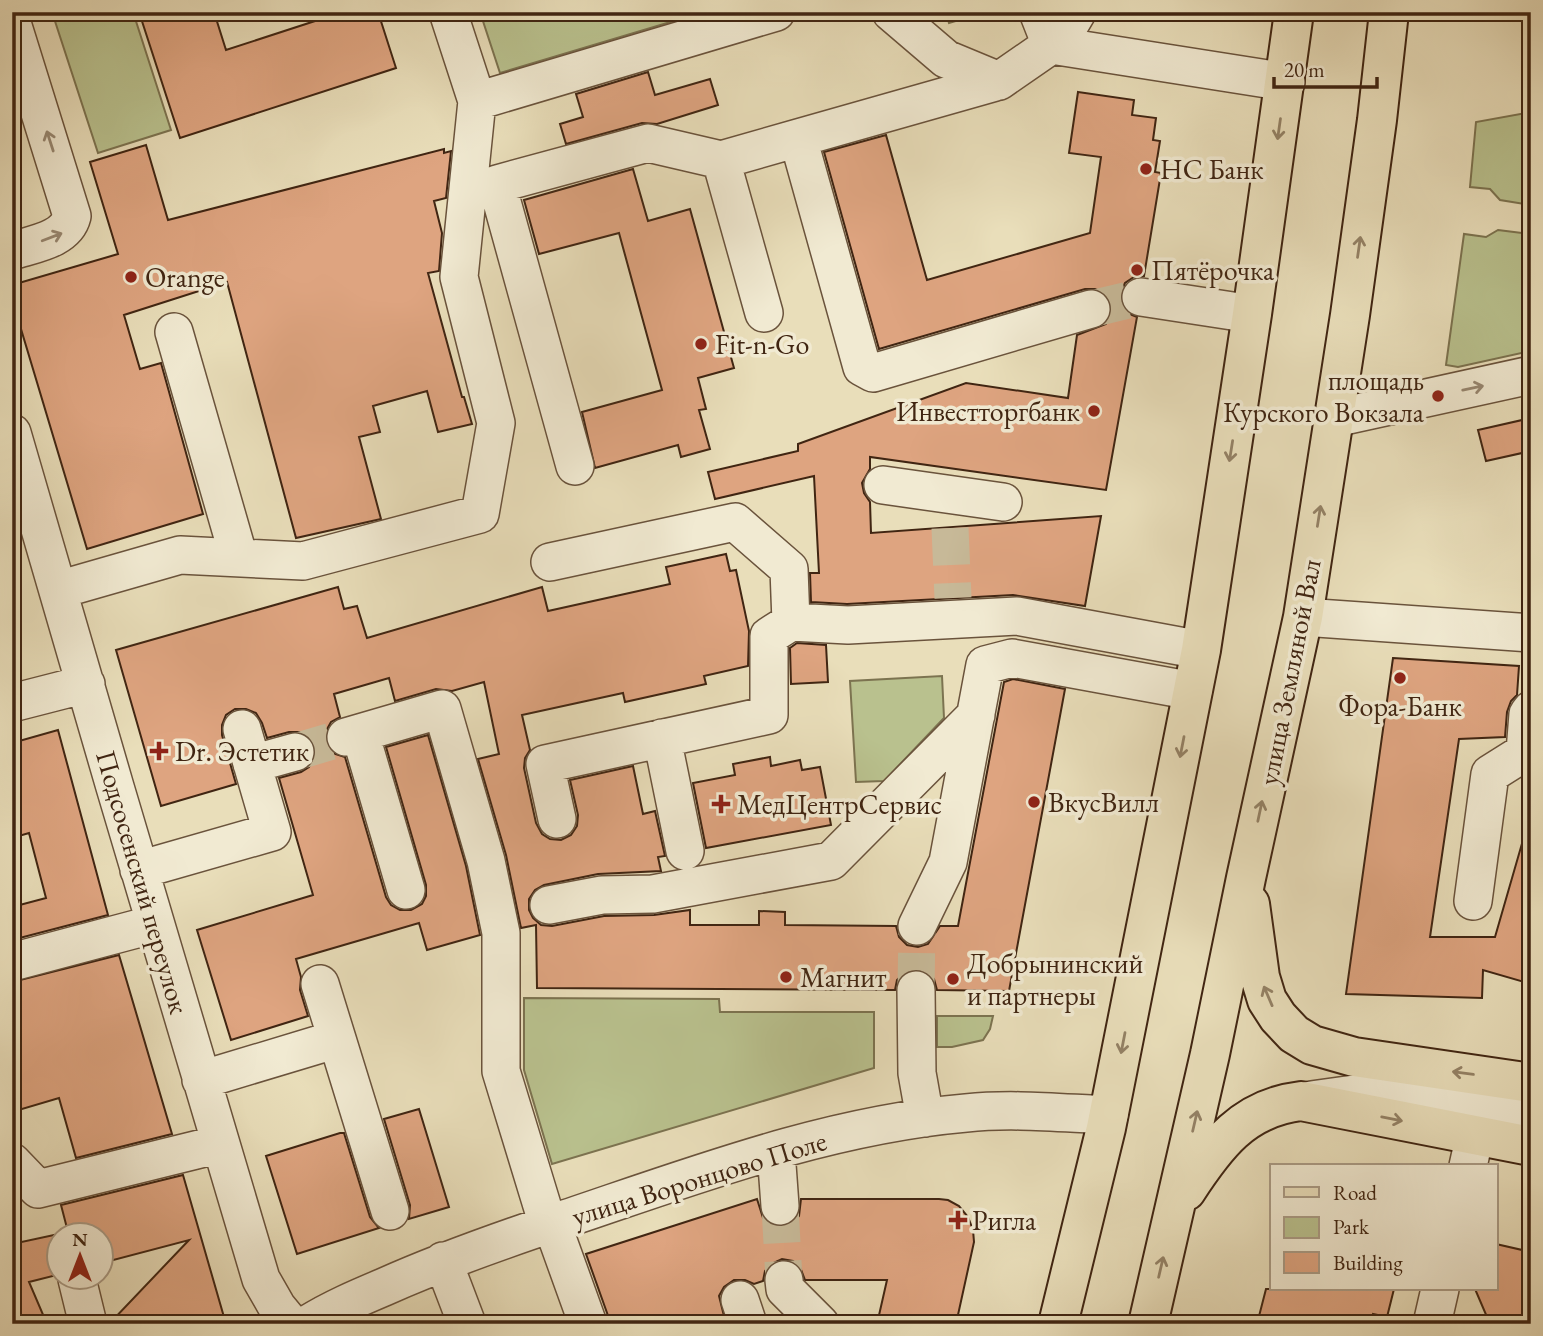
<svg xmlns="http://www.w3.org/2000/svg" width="1543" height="1336" font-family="'EB Garamond',serif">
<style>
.green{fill:#b9c18e;stroke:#7c7350;stroke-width:2}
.building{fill:#dea480;stroke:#402512;stroke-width:2}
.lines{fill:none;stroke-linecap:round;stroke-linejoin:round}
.minor-tunnel{stroke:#c7b998;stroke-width:37;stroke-dasharray:37 18;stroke-linecap:butt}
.minor-casing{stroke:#6a533c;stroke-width:40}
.major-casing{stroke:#402512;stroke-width:42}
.minor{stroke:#f1ead2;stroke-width:37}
.major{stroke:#e9deba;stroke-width:38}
.oneway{stroke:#948266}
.oneway2{stroke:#988872}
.poi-dot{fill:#8f2418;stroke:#f1ead2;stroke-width:2.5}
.labels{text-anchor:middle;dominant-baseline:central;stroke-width:7;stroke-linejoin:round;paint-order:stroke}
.poi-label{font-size:28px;fill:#402512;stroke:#f1ead2;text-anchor:start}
.street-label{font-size:28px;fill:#402512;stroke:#f1ead2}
</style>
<rect width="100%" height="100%" fill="#e9deba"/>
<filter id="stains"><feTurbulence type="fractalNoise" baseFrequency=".00286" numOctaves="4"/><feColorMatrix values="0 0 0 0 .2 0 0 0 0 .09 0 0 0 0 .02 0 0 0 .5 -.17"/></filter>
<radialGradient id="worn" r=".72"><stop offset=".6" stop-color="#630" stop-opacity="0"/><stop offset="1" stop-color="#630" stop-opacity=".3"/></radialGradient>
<path class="green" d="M 52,12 L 133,12 L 171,130 L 98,153 Z
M 480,12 L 704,12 L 500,73 Z
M 946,12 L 986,12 L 949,23 Z
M 1531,112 L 1531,205 L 1500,200 L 1490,189 L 1470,187 L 1476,122 Z
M 1498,230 L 1531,234 L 1531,351 L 1458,367 L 1446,365 L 1464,234 L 1486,237 Z
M 942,676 L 944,718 L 884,781 L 856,782 L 850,681 Z
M 524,998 L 719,999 L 720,1012 L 874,1012 L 874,1068 L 552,1164 L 524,1070 Z
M 937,1016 L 993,1016 L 990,1029 L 983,1040 L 952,1047 L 937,1047 Z"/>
<path class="building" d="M 139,12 L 214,12 L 226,50 L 315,21 L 313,12 L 378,12 L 396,68 L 180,138 Z
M 648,72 L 655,95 L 710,79 L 718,105 L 657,124 L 642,123 L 566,144 L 560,124 L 583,117 L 576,94 Z
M 1078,92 L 1134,100 L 1132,115 L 1156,118 L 1153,140 L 1160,141 L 1155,172 L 1161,173 L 1144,276 L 1134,277 L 1125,283 L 1120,295 L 1122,305 L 1127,313 L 1137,317 L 1106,490 L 870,457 L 870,469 L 862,483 L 864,493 L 870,502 L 871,533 L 1101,516 L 1085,606 L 1013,595 L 847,604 L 811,602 L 810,573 L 819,573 L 814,476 L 715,499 L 708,472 L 798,451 L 798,444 L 966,383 L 1068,398 L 1077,335 L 1106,324 L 1111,313 L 1111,302 L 1105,293 L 1095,289 L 1085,289 L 879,349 L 824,152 L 886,135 L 927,280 L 1090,233 L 1101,157 L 1069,153 Z
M 146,145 L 168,220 L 444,149 L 444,153 L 451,151 L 446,198 L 434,201 L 442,233 L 439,271 L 428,273 L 462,397 L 464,397 L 472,424 L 438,432 L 427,391 L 373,406 L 380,432 L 359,437 L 381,519 L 296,538 L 227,282 L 124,315 L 140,369 L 161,363 L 203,514 L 87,549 L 12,299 L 12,285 L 118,254 L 90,162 Z
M 633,169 L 648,221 L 690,209 L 734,368 L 698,378 L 706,409 L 699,410 L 710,449 L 681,457 L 678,445 L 595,468 L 582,412 L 662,390 L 619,233 L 539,254 L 524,200 Z
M 1531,418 L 1531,451 L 1486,461 L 1478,430 Z
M 726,554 L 730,571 L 736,570 L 749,631 L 748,666 L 704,676 L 706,684 L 625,702 L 623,693 L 522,715 L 530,750 L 525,758 L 524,768 L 536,823 L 542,834 L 550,839 L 561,840 L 571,835 L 577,826 L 578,815 L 570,780 L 633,766 L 643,814 L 655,811 L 665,856 L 658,857 L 661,871 L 598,874 L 544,885 L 535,890 L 529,899 L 529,910 L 533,918 L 541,925 L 552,926 L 604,916 L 654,915 L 690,910 L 690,925 L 759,925 L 759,911 L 785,912 L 785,925 L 896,926 L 899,937 L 907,945 L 918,947 L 928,944 L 940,926 L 958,926 L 1004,682 L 1013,679 L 1065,689 L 1009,991 L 937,990 L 934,979 L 926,971 L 916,969 L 905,972 L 897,980 L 895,990 L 537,988 L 536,925 L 521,928 L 506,855 L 478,759 L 499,754 L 484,682 L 452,691 L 436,689 L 395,701 L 389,678 L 334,694 L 340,717 L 331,722 L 326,731 L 326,744 L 332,753 L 345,757 L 386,897 L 391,905 L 400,910 L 411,910 L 422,904 L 426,896 L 426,885 L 386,747 L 428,735 L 466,866 L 480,935 L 427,950 L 419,923 L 296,959 L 301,977 L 300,990 L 308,1016 L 231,1040 L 197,930 L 313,895 L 279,778 L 301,772 L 309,767 L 315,758 L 315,746 L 309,737 L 300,732 L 289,732 L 267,738 L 262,723 L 256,713 L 246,709 L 235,709 L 226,715 L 222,725 L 222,735 L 236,784 L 161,806 L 116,650 L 338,587 L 344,609 L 357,606 L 367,638 L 542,587 L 548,611 L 670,584 L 666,567 Z
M 797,643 L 826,645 L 828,682 L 791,684 L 790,648 Z
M 1393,658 L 1519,666 L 1517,695 L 1511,701 L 1507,712 L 1505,737 L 1459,739 L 1430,937 L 1495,937 L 1523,840 L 1531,841 L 1531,984 L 1483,970 L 1482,998 L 1346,994 Z
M 58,730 L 108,915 L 12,940 L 12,907 L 46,898 L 29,833 L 12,838 L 12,743 Z
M 770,757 L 771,766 L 800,760 L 802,770 L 820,767 L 831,825 L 706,848 L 693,783 L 735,775 L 733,764 Z
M 119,955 L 172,1134 L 76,1158 L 59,1098 L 12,1112 L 12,982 Z
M 419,1109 L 449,1207 L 409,1219 L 410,1205 L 384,1119 Z
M 340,1133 L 344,1133 L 370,1217 L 379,1228 L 297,1254 L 266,1156 Z
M 183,1175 L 226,1324 L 109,1324 L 189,1240 L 102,1263 L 102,1235 L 60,1235 L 60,1269 L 57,1275 L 29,1282 L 47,1324 L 15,1324 L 12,1312 L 12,1244 L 68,1232 L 61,1205 Z
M 757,1199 L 763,1218 L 772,1225 L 781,1227 L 791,1224 L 799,1216 L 801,1199 L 939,1199 L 948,1200 L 959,1206 L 968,1217 L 973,1230 L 974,1242 L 956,1324 L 877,1324 L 887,1280 L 805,1280 L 800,1267 L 793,1261 L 782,1259 L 771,1264 L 765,1271 L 763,1281 L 754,1284 L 745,1280 L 734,1280 L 724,1287 L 719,1296 L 726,1324 L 611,1324 L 586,1254 Z
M 1496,1244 L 1531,1252 L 1531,1324 L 1490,1324 L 1475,1289 L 1496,1289 Z
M 1266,1289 L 1394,1289 L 1387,1317 L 1373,1314 L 1370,1324 L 1257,1324 Z"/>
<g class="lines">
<path class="minor-tunnel" d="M 1091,309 L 1141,297
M 950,528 L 953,598
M 295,752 L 346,737
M 916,990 L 917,926
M 780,1206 L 784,1280"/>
<g class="minor-casing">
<path id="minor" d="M 448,12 L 477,101 L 776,12
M 891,12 L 946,59 L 999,81 L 1051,45 L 1286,82
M 1038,12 L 1051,45
M 12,23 L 72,216 C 66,240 33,244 12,251
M 1057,46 L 1077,12
M 999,81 L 798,138 L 862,367 L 873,373 L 1091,309
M 1141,297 L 1252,314
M 764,313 L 721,160 L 798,138
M 174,332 L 239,558
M 1335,418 L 1531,375
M 12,433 L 115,787 L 261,1279 L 277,1307 L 291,1324
M 575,466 L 497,184 L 648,143 L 721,160
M 883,485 L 1003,502
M 550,562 L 735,522 L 789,569 L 791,622 L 848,625 L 1017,616 L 1201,650
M 58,590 L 180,555 L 303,561 L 480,514 L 496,423 L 459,277 L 477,101
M 1303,617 L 1531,633
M 12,703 L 86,684
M 360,733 L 406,890
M 346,737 L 442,709 L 486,861 L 501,933 L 501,1071 L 548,1225
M 662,738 L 685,851
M 252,764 L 295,752
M 557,819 L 545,764 L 769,715 L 769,636 L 791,622
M 139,870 L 272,832 L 242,729
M 1473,901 L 1490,774 L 1525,752 L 1528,714 L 1531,710
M 549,905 L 602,895 L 653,894 L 831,861 L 976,715
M 917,926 L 948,862 L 985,665 L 1012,658 L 1193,691
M 12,962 L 155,924
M 320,984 L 337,1039
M 916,990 L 917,1073 L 925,1118
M 201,1080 L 337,1039 L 390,1211
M 1311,1100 L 1390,1089 L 1531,1113
M 776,1151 L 780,1206
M 12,1162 L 38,1189 L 220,1144
M 1468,1166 L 1475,1135
M 552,1224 L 588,1324
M 443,1261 L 467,1324
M 77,1279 L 88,1324
M 784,1280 L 785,1289 L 820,1324
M 740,1300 L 748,1324
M 308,1324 C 332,1309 358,1298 384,1287 C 442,1261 502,1240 562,1220 C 693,1176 827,1125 966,1113 C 1013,1108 1061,1113 1109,1115
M 1432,1324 L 1440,1289"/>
</g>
<g class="major-casing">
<path id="major" d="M 1250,904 L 1260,977 L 1267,1000 L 1278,1017 L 1294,1034 L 1312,1045 L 1354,1057 L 1531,1083
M 1186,1191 C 1216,1145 1243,1108 1301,1101 L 1531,1146
M 1058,1324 L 1106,1128 L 1201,650 L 1252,314 L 1294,12
M 1148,1324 L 1210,1054 L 1246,878 L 1303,617 L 1350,315 L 1377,120 L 1389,12"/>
</g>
<use href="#minor" class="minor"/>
<use href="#major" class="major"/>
</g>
<defs><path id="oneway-shaft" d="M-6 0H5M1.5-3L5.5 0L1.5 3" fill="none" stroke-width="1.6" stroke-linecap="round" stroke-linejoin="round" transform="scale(1.75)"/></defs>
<g class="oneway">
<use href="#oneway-shaft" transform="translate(1279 129) rotate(98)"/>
<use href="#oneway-shaft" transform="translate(1359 247) rotate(-82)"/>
<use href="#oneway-shaft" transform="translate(1231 451) rotate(99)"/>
<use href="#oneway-shaft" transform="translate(1319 516) rotate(-81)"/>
<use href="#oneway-shaft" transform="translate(1182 747) rotate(101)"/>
<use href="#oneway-shaft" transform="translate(1260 811) rotate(-78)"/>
<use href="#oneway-shaft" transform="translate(1268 996) rotate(-113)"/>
<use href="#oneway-shaft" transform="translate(1123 1043) rotate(101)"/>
<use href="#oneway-shaft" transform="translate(1463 1073) rotate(-172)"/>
<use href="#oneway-shaft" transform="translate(1392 1119) rotate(11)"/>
<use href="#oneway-shaft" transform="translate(1195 1121) rotate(-77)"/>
<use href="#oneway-shaft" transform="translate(1161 1267) rotate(-77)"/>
</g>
<g class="oneway2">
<use href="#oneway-shaft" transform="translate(50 141) rotate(-108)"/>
<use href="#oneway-shaft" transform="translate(52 237) rotate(-21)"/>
<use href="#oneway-shaft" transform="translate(1473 388) rotate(-12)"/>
</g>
<g class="poi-dot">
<circle cx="1146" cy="169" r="7"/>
<circle cx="1137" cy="270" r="7"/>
<circle cx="131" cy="277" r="7"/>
<circle cx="701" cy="344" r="7"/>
<circle cx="1438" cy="396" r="7"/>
<circle cx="1094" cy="411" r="7"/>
<circle cx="1400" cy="678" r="7"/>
<path d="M155.5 740.5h7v7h7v7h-7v7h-7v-7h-7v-7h7z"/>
<circle cx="1034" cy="802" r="7"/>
<path d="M717.5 793.5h7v7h7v7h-7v7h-7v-7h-7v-7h7z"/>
<circle cx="786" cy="977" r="7"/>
<circle cx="953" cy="979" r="7"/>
<path d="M954.5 1209.5h7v7h7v7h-7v7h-7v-7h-7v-7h7z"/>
</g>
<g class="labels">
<g class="poi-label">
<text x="1160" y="169">НС Банк</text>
<text x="1151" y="270">Пятёрочка</text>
<text x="145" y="277">Orange</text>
<text x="715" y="344">Fit-n-Go</text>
<text x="1424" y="380" text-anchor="end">площадь<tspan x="1424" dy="32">Курского Вокзала</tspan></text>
<text x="1080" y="411" text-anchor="end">Инвестторгбанк</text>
<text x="1400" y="706" text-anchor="middle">Фора-Банк</text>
<text x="175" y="751">Dr. Эстетик</text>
<text x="1048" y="802">ВкусВилл</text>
<text x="737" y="804">МедЦентрСервис</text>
<text x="967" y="963">Добрынинский<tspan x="967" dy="32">и партнеры</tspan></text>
<text x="800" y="977">Магнит</text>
<text x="972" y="1220">Ригла</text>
</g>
<g class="street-label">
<text transform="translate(1289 672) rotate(-79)">улица Земляной Вал</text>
<text transform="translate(143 882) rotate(74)">Подсосенский переулок</text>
<text transform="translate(699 1178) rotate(-17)">улица Воронцово Поле</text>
</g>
</g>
<rect width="1543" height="1336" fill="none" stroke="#e9deba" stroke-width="42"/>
<rect x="14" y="14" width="1515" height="1308" fill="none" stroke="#402512" stroke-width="3.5"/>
<rect x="21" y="21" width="1501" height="1294" fill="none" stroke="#402512" stroke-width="2"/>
<rect x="1270" y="1164" width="228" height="126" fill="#f1ead2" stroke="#aa9b85" stroke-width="2"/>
<rect x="1284" y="1187" width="35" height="10" fill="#e9deba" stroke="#aa9b85" stroke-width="2"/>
<text x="1333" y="1200" font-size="21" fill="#402512">Road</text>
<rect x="1284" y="1217" width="35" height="21" fill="#b9c18e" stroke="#aa9b85" stroke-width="2"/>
<text x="1333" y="1234" font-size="21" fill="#402512">Park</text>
<rect x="1284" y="1252" width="35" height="21" fill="#dea480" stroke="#aa9b85" stroke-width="2"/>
<text x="1333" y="1270" font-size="21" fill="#402512">Building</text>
<g transform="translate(80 1256)"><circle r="33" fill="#f1ead2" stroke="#aa9b85" stroke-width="2"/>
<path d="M0-5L12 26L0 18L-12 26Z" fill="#8f2418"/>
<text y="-10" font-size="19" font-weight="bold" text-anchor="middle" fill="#402512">N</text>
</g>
<path d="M1274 77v10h103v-10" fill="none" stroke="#402512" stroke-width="3.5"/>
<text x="1284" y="77" font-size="21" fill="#402512" stroke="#f1ead2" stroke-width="5" paint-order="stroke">20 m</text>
<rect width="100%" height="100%" filter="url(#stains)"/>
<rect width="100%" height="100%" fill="url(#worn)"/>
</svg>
